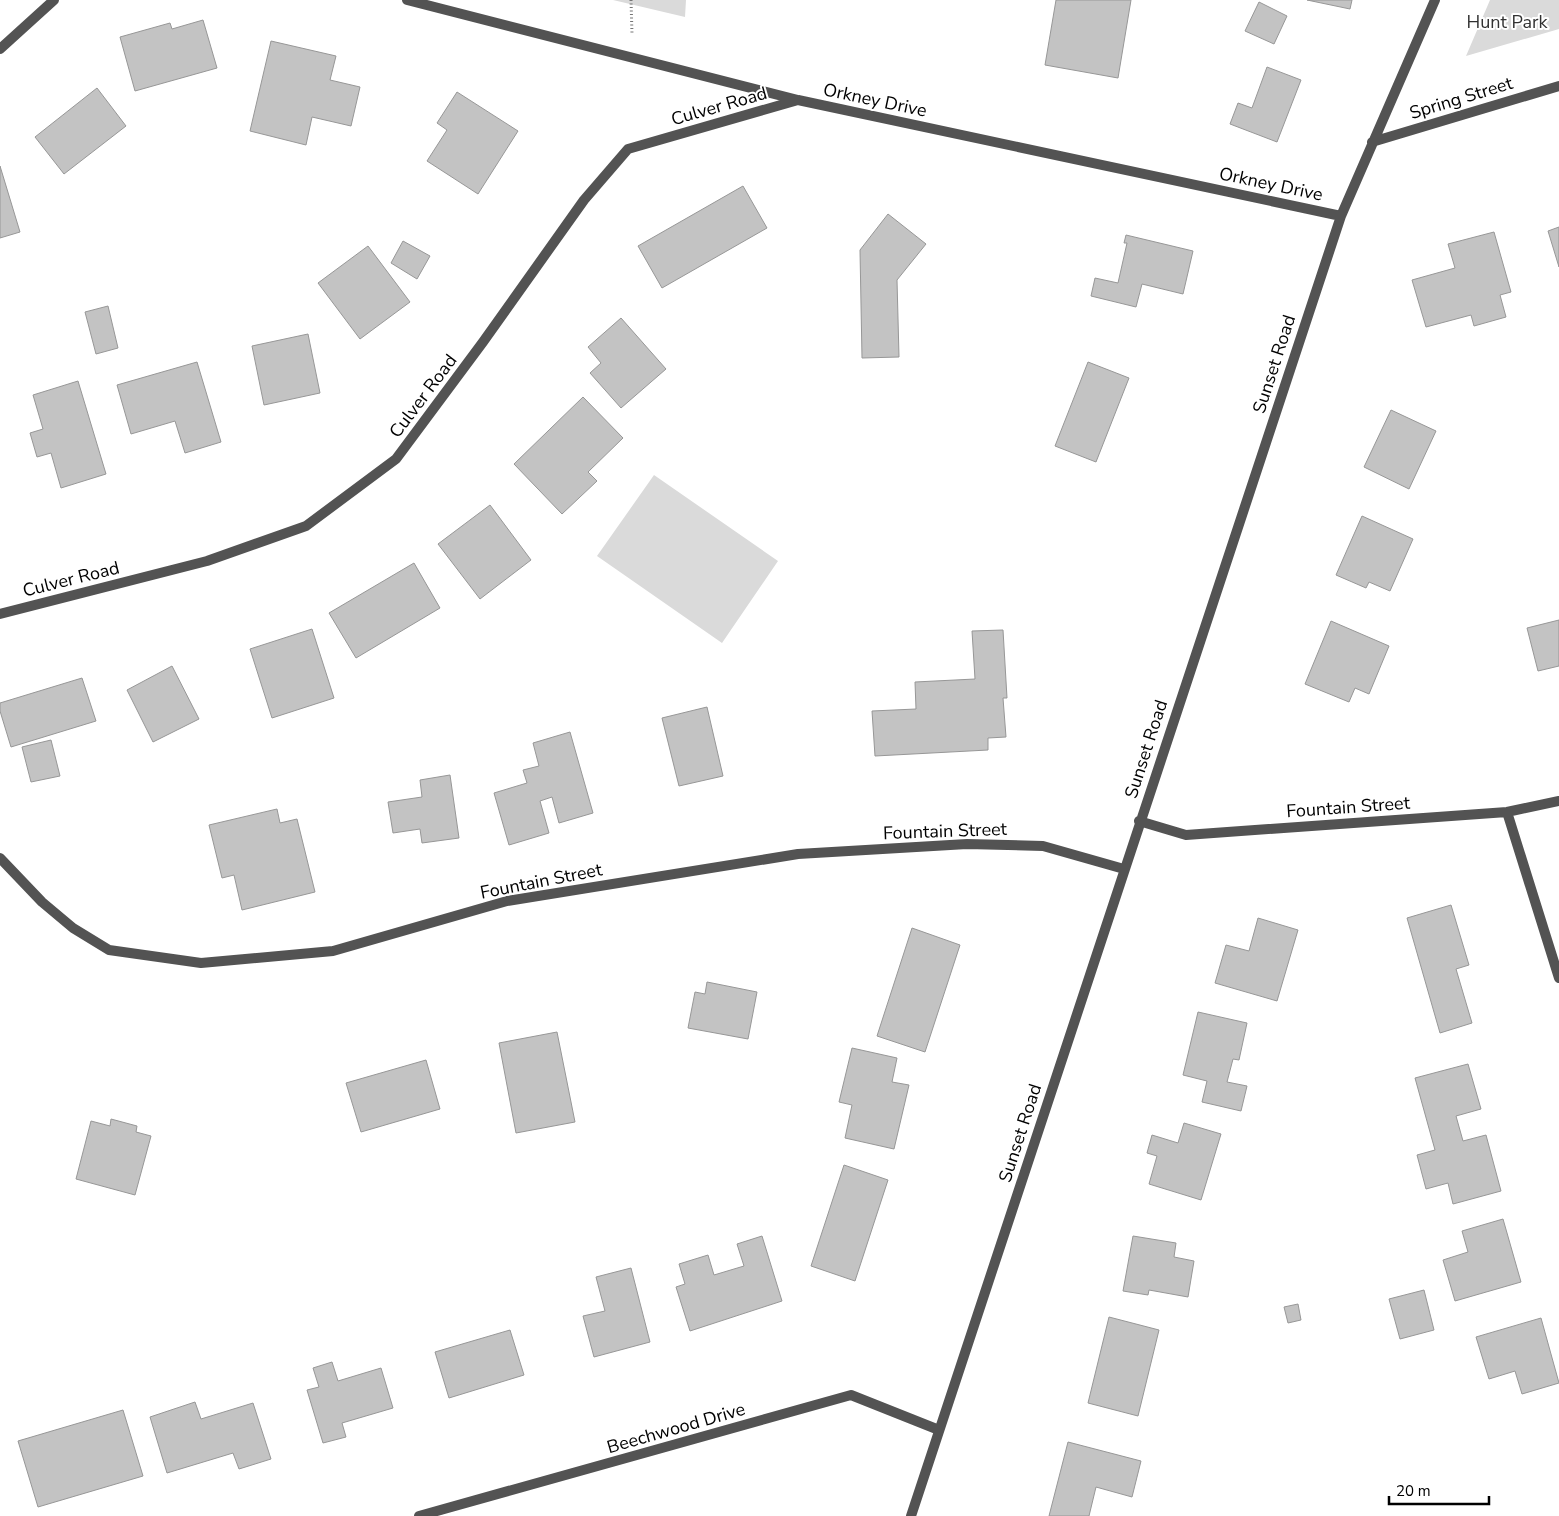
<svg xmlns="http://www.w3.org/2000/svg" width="1559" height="1516" font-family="'Nunito Sans',sans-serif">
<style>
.green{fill:#dadada}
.building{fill:#c3c3c3;stroke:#979797}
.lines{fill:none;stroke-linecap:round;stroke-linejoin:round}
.path{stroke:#757575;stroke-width:3;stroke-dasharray:1 2.5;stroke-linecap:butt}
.minor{stroke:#535353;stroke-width:10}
.labels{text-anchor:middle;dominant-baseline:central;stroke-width:4;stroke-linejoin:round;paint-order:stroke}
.park-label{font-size:18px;fill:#313131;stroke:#fff}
.street-label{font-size:18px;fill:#000;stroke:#fff}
</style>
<rect width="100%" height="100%" fill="#fff"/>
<path class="green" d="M 613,0 L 686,0 L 685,17 Z
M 1490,0 L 1559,0 L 1559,29 L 1466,56 Z
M 654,475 L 778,561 L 722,643 L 597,556 Z"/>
<path class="building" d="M 1056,0 L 1131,0 L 1118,78 L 1045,65 Z
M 1307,0 L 1352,0 L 1350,9 Z
M 1259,2 L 1287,16 L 1274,44 L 1245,31 Z
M 203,20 L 217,68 L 135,91 L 120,37 L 170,23 L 172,29 Z
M 271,41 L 336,56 L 330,80 L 360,87 L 351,126 L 312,117 L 306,145 L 250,131 Z
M 1267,67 L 1301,80 L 1277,142 L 1230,124 L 1238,103 L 1252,108 Z
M 97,88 L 126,126 L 64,174 L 35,137 Z
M 457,92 L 518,131 L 478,194 L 427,161 L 447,130 L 437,123 Z
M 0,166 L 20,232 L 0,238 Z
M 743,186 L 767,228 L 662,288 L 638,246 Z
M 888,214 L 926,244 L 897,280 L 899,357 L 862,358 L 860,250 Z
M 1559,227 L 1559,267 L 1548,231 Z
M 1494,232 L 1511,292 L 1500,295 L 1506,317 L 1474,326 L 1471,315 L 1426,327 L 1412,280 L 1455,268 L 1448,244 Z
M 1126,235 L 1193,251 L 1183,294 L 1142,284 L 1136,307 L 1091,296 L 1095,278 L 1118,283 L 1127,243 L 1124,243 Z
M 403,241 L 430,256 L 417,279 L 391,263 Z
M 368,246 L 410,302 L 360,339 L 318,283 Z
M 108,306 L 118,348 L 96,354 L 85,312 Z
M 621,318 L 666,369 L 621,408 L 590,373 L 601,363 L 588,347 Z
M 308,334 L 320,393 L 264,405 L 252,346 Z
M 197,362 L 221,442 L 185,453 L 175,421 L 131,434 L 117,385 Z
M 1088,362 L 1129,378 L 1096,462 L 1055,446 Z
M 78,381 L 106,474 L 61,488 L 51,453 L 37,457 L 30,433 L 43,429 L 33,395 Z
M 583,397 L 623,438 L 588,472 L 597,481 L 562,514 L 514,464 Z
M 1391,410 L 1436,431 L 1409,489 L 1364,467 Z
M 490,505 L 531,560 L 480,599 L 438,544 Z
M 1362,516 L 1413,539 L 1390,591 L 1369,582 L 1366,588 L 1336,575 Z
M 414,563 L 440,608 L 356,658 L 329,613 Z
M 1559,620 L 1559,666 L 1538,671 L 1527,628 Z
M 1331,621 L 1389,646 L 1369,694 L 1355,688 L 1349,702 L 1305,684 Z
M 312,629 L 334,698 L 272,718 L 250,649 Z
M 1003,630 L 1007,698 L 1003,698 L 1006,737 L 988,738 L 988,750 L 875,756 L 872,711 L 916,709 L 915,682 L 975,679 L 972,631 Z
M 172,666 L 199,719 L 153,742 L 127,690 Z
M 82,678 L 96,721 L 11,747 L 0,711 L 0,703 Z
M 707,707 L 723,776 L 679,786 L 662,718 Z
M 570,732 L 593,813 L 559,823 L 552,797 L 540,801 L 549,833 L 509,845 L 494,793 L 527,783 L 523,770 L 539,766 L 533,743 Z
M 51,740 L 60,776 L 31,782 L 22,747 Z
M 450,775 L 459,838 L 422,843 L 420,829 L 393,833 L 388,802 L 422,797 L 420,780 Z
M 277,809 L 280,823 L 297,819 L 315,892 L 242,910 L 234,875 L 222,878 L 209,825 Z
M 1451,905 L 1469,965 L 1456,969 L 1472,1023 L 1440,1033 L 1407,918 Z
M 1258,918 L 1298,930 L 1277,1001 L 1215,983 L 1226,945 L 1249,951 Z
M 912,928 L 960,945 L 925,1052 L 877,1036 Z
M 707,982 L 757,992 L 748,1039 L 688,1028 L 695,992 L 705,994 Z
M 1198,1012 L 1247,1023 L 1239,1060 L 1233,1059 L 1227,1082 L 1247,1086 L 1241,1111 L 1202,1102 L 1207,1081 L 1183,1075 Z
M 557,1032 L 575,1122 L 516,1133 L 499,1043 Z
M 852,1048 L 897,1058 L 892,1082 L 909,1085 L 894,1149 L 845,1138 L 852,1105 L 839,1102 Z
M 426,1060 L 440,1109 L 361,1132 L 346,1083 Z
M 1468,1064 L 1481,1109 L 1456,1116 L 1463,1141 L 1486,1135 L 1501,1191 L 1453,1204 L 1448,1183 L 1426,1189 L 1417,1155 L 1435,1150 L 1415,1078 Z
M 111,1119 L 137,1126 L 136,1132 L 151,1136 L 135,1195 L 76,1179 L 91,1121 L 110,1126 Z
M 1184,1123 L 1221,1134 L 1201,1200 L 1149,1184 L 1157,1156 L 1147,1153 L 1152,1135 L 1178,1143 Z
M 844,1165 L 888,1180 L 855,1281 L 811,1266 Z
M 1503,1219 L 1521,1282 L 1455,1301 L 1443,1260 L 1468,1252 L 1462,1231 Z
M 762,1236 L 782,1301 L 690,1331 L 676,1287 L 685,1284 L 679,1264 L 708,1255 L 714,1275 L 744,1266 L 737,1244 Z
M 1133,1236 L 1176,1243 L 1174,1257 L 1194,1261 L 1188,1297 L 1149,1290 L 1148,1295 L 1123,1291 Z
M 631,1268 L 650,1342 L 594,1357 L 583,1316 L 605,1311 L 596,1277 Z
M 1424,1290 L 1434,1330 L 1400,1339 L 1389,1299 Z
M 1298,1304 L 1301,1320 L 1288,1323 L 1284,1307 Z
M 1109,1317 L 1159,1330 L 1138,1416 L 1088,1403 Z
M 1541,1318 L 1559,1383 L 1522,1394 L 1515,1371 L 1489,1379 L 1476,1337 Z
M 510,1330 L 524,1375 L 449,1398 L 435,1352 Z
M 332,1362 L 338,1381 L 381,1368 L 393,1408 L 342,1423 L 346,1437 L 323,1443 L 307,1390 L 319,1387 L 313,1368 Z
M 195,1402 L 201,1419 L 253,1403 L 271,1459 L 239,1469 L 233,1453 L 167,1473 L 150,1417 Z
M 123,1410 L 143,1476 L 38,1507 L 18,1441 Z
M 1068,1442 L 1141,1461 L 1132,1497 L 1096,1487 L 1089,1516 L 1049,1516 Z"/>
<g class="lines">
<path class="path" d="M 631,0 L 632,34"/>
<path class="minor" d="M 407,0 L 798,100 L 1341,216
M 0,49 L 54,0
M 1372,142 L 1559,86
M 0,614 L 207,561 L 306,526 L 396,459 L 483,342 L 584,200 L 628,149 L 798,100
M 1507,812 L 1559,978
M 1139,821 L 1186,835 L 1507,812 L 1559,801
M 0,858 L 42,902 L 73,928 L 109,950 L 201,963 L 333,951 L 507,901 L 798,854 L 967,844 L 1043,846 L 1124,869
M 419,1516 L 851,1395 L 939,1430
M 911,1516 L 1341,216 L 1435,0"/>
</g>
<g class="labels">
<g class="park-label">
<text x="1507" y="22">Hunt Park</text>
</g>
<g class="street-label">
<text transform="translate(1461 98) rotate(-17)">Spring Street</text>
<text transform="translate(875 100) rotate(12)">Orkney Drive</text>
<text transform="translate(719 106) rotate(-16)">Culver Road</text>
<text transform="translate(1271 184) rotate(12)">Orkney Drive</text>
<text transform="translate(1274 364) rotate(-72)">Sunset Road</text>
<text transform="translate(423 396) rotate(-53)">Culver Road</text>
<text transform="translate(71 579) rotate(-14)">Culver Road</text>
<text transform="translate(1146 749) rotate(-72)">Sunset Road</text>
<text transform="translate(1348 807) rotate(-4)">Fountain Street</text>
<text transform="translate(945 831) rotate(-2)">Fountain Street</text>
<text transform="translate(541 881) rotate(-11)">Fountain Street</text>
<text transform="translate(1020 1133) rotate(-72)">Sunset Road</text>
<text transform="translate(676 1428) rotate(-16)">Beechwood Drive</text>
</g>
</g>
<path d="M1389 1496v8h100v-8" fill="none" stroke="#000000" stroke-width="2.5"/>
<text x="1396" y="1496" font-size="15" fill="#000000" stroke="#ffffff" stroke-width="4" paint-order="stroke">20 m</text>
</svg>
